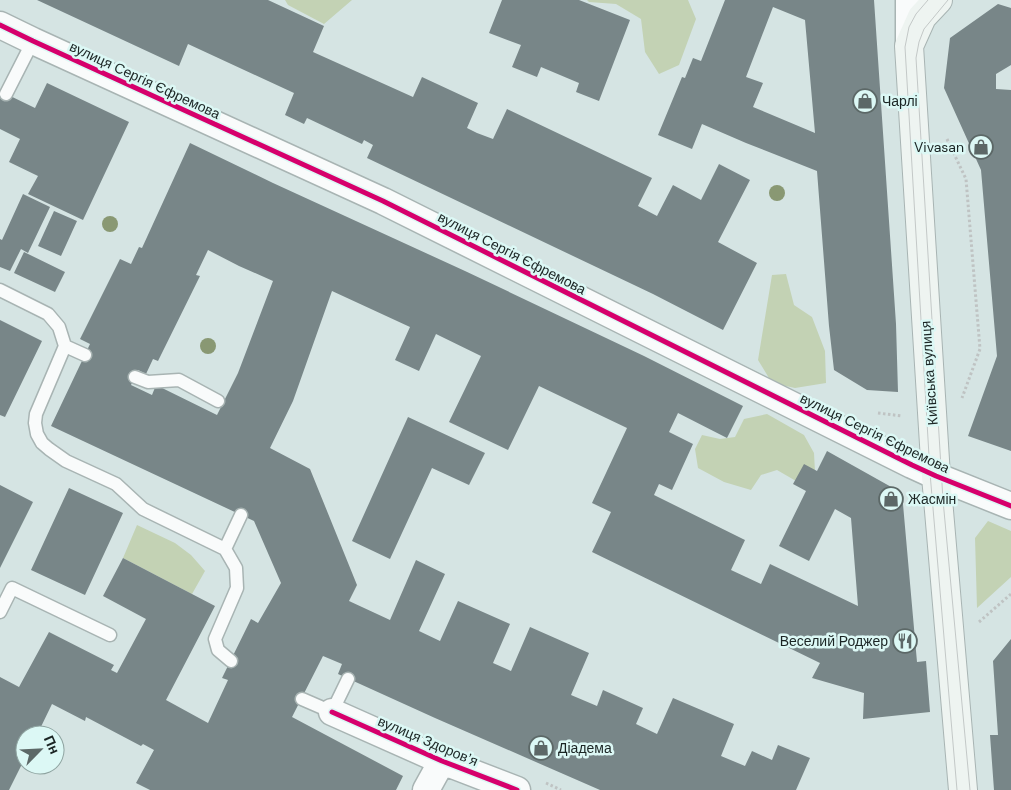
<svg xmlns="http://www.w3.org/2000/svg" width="1011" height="790" font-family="'DM Sans',sans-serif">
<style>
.green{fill:#c3d2b4}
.building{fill:#788688;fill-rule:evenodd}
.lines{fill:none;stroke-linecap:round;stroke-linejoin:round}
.lane-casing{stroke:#a8b4b3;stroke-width:15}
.street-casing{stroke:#a8b4b3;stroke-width:29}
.secondary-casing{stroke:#a8b4b3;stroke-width:30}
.path{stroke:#bfc3c3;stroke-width:3;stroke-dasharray:2.5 2.5;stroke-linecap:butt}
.lane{stroke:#f9fbfb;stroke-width:12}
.street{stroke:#f9fbfb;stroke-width:26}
.secondary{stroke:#eef4f1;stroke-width:28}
.tram{stroke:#c3c8c7;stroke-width:1}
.cycleway-casing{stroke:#dcf8f5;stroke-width:8}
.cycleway{stroke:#d6006c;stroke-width:5}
.tree{fill:#899873}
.labels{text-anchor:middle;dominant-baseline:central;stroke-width:5;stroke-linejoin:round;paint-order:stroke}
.street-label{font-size:14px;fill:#1b2524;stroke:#dcf8f5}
.poi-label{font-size:14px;fill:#1b2524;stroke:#dcf8f5;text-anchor:start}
</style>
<rect width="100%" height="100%" fill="#d5e4e3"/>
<path class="green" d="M 285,0 L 352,0 L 324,24 L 288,5 Z
M 587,0 L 688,0 L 696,19 L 679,65 L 659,74 L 645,52 L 641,19 L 616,4 L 589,2 Z
M 786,274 L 794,305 L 812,317 L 825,351 L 826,383 L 795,388 L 772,383 L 758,360 L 772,275 Z
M 767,414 L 804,435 L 814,453 L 815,472 L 796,481 L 777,470 L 761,475 L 751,490 L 724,482 L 698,468 L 695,449 L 702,435 L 720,439 L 735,437 L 744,419 Z
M 988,521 L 1011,531 L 1011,577 L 977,608 L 975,538 Z
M 137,525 L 175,543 L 191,555 L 205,571 L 192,594 L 123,558 Z"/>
<path class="building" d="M 37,0 L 268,0 L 324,26 L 313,52 L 413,97 L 422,77 L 478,103 L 467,128 L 477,133 L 493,139 L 507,109 L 652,178 L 638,206 L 657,216 L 673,185 L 701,200 L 719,164 L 750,180 L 718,242 L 757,263 L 723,330 L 653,294 L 367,158 L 373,145 L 364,140 L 362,144 L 307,118 L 304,124 L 285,115 L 294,93 L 188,44 L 179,66 Z
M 502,0 L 579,0 L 630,20 L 599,101 L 576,92 L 579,83 L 541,67 L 537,77 L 512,67 L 521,45 L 489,33 Z
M 725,0 L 874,0 L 896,324 L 898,392 L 867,390 L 834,370 L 829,326 L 817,171 L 746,143 L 702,124 L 692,149 L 658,135 L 682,77 L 685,78 L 693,58 L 701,61 ZM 773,7 L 805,20 L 815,133 L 753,107 L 763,83 L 746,77 Z
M 998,4 L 1011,8 L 1011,65 L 996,74 L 996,89 L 1011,90 L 1011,451 L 968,436 L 997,356 L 981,170 L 944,88 L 950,38 Z
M 47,83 L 129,122 L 83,220 L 28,194 L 38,176 L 9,162 L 20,139 L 0,129 L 0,91 L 35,108 Z
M 190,143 L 273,183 L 465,271 L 644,356 L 743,406 L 727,438 L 678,413 L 669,432 L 693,444 L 672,490 L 659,484 L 654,495 L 745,540 L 731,570 L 761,584 L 770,564 L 858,606 L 851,518 L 835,509 L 809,561 L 779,546 L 806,491 L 793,484 L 804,464 L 817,471 L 827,451 L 902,493 L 917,662 L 926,661 L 930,712 L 863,719 L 864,693 L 812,678 L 820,663 L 592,552 L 611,512 L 592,503 L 627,428 L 539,386 L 508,450 L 449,422 L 481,356 L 436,334 L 419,371 L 395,360 L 410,327 L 332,291 L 293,401 L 270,448 L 310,469 L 357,585 L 349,601 L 390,620 L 416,560 L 445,574 L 419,631 L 440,641 L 458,601 L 510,624 L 493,663 L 511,671 L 530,627 L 589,653 L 571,695 L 597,706 L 603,690 L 643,708 L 636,724 L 657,734 L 673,698 L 734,724 L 721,756 L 745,766 L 752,751 L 772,760 L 778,745 L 810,758 L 796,790 L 600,790 L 435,718 L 338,674 L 342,664 L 323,656 L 292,717 L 403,776 L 396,790 L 150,790 L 136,783 L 154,750 L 143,744 L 141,746 L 86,717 L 85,721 L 52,704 L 37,735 L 25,735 L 25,758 L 9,790 L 0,790 L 0,677 L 19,687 L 49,632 L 114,665 L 111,670 L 117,673 L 146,619 L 103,596 L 123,558 L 215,606 L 166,700 L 208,723 L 228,680 L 222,678 L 251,619 L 258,623 L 281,583 L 254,521 L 51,426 L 90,344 L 80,339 L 120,259 L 131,264 L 139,247 L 142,248 ZM 208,250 L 239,266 L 273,281 L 238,373 L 217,415 L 156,385 L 152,395 L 131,385 L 138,370 L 146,374 L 153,359 L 158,361 L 200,276 L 196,275 Z
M 23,194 L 50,207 L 28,253 L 21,249 L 10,271 L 0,267 L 0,239 L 2,240 Z
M 54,211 L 77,221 L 61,256 L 38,246 Z
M 24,252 L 65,272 L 55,292 L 14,273 Z
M 0,320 L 42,341 L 5,417 L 0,415 Z
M 408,417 L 485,453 L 469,485 L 432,468 L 390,559 L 352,541 Z
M 0,485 L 33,502 L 0,568 Z
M 69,488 L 123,513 L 85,595 L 31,570 Z
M 1011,639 L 1011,790 L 994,790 L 990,735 L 998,735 L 993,661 Z"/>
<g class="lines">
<g class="lane-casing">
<path id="lane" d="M 6,94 L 33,41
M 0,290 L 48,314 L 59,327 L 65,346 L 36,414 L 35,423 L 37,434 L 42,443 L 49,449 L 66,461 L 116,484 L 143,509 L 225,549 L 236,568 L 237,588 L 215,639 L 218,650 L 231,661
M 65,346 L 85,355
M 135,377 L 148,382 L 179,380 L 218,401
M 225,549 L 241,515
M 0,612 L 12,588 L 110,635
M 302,699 L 332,712 L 348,679"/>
</g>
<g class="street-casing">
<path id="street" d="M 909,0 L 909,46
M 0,25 L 33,41 L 383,201 L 912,465 L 936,476 L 1011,506
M 332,712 L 442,761 L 517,790
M 426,790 L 442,761"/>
</g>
<g class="secondary-casing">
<path id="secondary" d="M 938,0 L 922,17 L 909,46 L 936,476 L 963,790"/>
</g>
<path class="path" d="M 947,139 L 966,179 L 980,349 L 962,398
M 878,413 L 902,416
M 979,622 L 1011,594
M 546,783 L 561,790"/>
<use href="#lane" class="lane"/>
<use href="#street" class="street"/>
<use href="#secondary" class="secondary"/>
<path class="tram" d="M 928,0 L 916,14 L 909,27 L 905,47 L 930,473 L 957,790
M 948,0 L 924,29 L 919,42 L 916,58 L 943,500 L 970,790"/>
<g class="cycleway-casing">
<path id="cycleway" d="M 0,25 L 33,41 L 383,201 L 912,465 L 936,476 L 1011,506
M 332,712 L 442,761 L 517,790"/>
</g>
<use href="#cycleway" class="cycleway"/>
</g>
<g class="tree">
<circle cx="777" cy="193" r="8"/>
<circle cx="110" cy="224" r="8"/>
<circle cx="208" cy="346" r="8"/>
</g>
<defs>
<g id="shop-ring" transform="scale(1.25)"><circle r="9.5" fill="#dcf8f5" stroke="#5c6867" stroke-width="1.5"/><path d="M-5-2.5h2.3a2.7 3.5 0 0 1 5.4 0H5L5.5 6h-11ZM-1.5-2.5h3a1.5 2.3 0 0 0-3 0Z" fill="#5c6867"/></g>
<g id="restaurant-ring" transform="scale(1.25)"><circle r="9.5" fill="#dcf8f5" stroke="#5c6867" stroke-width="1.5"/><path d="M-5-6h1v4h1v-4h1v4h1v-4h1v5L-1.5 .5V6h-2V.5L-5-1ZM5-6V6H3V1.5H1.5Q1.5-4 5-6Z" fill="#5c6867"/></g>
</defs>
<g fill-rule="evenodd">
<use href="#shop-ring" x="865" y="101"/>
<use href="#shop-ring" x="981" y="147"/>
<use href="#shop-ring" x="891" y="499"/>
<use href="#restaurant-ring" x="905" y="641"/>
<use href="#shop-ring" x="541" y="748"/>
</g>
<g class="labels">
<g class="street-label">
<text transform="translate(145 80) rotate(25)">вулиця Сергія Єфремова</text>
<text transform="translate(512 253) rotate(27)">вулиця Сергія Єфремова</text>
<text transform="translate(929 373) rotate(-94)">Київська вулиця</text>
<text transform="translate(875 433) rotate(26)">вулиця Сергія Єфремова</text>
<text transform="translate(428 741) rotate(23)">вулиця Здоровʼя</text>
</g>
<g class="poi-label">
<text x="882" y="101">Чарлі</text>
<text x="964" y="147" text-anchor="end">Vivasan</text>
<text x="908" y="499">Жасмін</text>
<text x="888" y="641" text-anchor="end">Веселий Роджер</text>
<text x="558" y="748">Діадема</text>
</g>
</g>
<g transform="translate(40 750) rotate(66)"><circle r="24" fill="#dcf8f5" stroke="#8fa4a1"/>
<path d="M0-4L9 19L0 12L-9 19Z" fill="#5c6867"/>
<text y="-8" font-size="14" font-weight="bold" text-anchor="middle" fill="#1b2524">Пн</text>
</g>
</svg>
